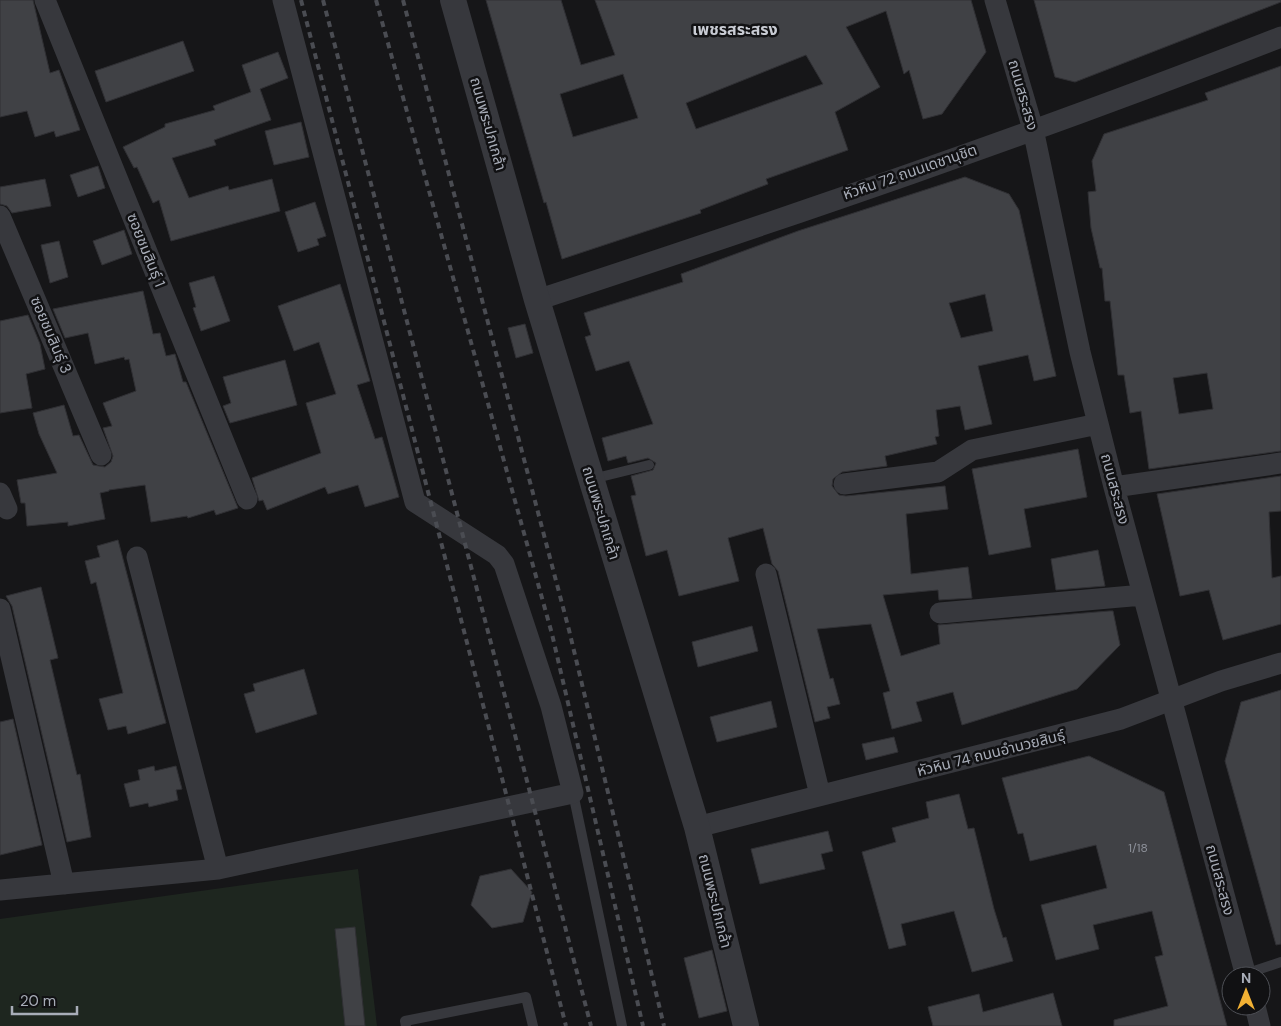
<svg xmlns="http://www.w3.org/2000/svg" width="1281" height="1026" font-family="'DM Sans','Noto Sans Thai',sans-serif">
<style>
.green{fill:#1e261f}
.building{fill:#404145;stroke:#303034;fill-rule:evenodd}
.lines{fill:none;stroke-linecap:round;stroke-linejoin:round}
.service{stroke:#37383d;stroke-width:10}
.minor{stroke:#37383d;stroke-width:21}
.tertiary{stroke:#37383d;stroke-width:26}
.rail{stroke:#4a4c52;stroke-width:4;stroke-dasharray:6 5;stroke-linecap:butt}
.labels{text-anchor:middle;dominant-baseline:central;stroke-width:5;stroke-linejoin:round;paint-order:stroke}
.number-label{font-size:12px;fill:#8e929b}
.street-label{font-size:15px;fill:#a8adb8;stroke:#111113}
.neighbourhood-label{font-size:16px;font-weight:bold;fill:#c9ccd4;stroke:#111113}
</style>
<rect width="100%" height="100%" fill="#161618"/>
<path class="green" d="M 358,869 L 377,1026 L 0,1026 L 0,919 Z"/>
<path class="building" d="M 0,0 L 33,0 L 50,73 L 59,70 L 80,130 L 56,137 L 54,131 L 35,137 L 27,111 L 0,117 Z
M 486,0 L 561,0 L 581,65 L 615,55 L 595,0 L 971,0 L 986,52 L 942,114 L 923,119 L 909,70 L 904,74 L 886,11 L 846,27 L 880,87 L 835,112 L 848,150 L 766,179 L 768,184 L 700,210 L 701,213 L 562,259 L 546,202 L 544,203 ZM 806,55 L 823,84 L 696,129 L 686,103 ZM 623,74 L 638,118 L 573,137 L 560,94 Z
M 1034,0 L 1281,0 L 1281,2 L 1075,82 L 1055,77 Z
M 183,41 L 194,71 L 106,102 L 95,71 Z
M 278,52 L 288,78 L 260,89 L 271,120 L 214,140 L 216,145 L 172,158 L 189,198 L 228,186 L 229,190 L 272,179 L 280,211 L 171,241 L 159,200 L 153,203 L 137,167 L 134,168 L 123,147 L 165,127 L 165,124 L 215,110 L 213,106 L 251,92 L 242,65 Z
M 1281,66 L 1281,451 L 1149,469 L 1141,411 L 1130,413 L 1124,375 L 1118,375 L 1110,301 L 1105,301 L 1102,268 L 1100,268 L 1091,228 L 1088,192 L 1096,191 L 1092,161 L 1104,134 L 1208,100 L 1205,93 ZM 1207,373 L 1213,409 L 1179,414 L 1173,378 Z
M 301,122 L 309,157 L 274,165 L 265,131 Z
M 98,166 L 105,188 L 78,197 L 70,175 Z
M 965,177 L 1009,194 L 1019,210 L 1056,376 L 1034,381 L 1028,355 L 978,366 L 992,424 L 965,430 L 960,406 L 936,410 L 939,436 L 935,437 L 937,444 L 885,456 L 887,466 L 842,472 L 833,479 L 832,486 L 839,495 L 846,496 L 945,486 L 948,509 L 906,514 L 911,574 L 968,567 L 972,598 L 939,600 L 938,590 L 883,595 L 901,656 L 940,644 L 938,625 L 1109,611 L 1113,611 L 1120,645 L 1077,689 L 962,725 L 953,692 L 916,702 L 922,721 L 892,729 L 883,693 L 890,691 L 871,624 L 817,629 L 830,679 L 833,678 L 840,704 L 827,707 L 830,718 L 815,722 L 778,571 L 772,564 L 763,528 L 728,538 L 739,581 L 679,596 L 667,550 L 646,556 L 631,496 L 636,495 L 631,476 L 653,470 L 656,463 L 648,458 L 628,463 L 626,456 L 608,461 L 602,438 L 653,424 L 629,361 L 596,371 L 585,337 L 591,335 L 584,313 L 683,282 L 681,274 L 798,231 ZM 985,294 L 993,331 L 961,338 L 949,303 Z
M 45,179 L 51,206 L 12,213 L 7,206 L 0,204 L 0,187 Z
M 315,202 L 326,236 L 317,239 L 319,245 L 298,252 L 285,212 Z
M 124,230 L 132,254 L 102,265 L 93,241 Z
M 59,241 L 68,277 L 50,283 L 41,245 Z
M 214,276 L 230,321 L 201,331 L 193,308 L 196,307 L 189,283 Z
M 340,284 L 370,381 L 357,385 L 375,439 L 382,437 L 399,497 L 365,507 L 358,485 L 328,494 L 325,487 L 267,510 L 263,500 L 259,501 L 252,478 L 321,453 L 306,403 L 336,394 L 319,342 L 294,351 L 278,306 Z
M 143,291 L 153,334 L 160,333 L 166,356 L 175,354 L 183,382 L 186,382 L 238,508 L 216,515 L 214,510 L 188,518 L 187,516 L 151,522 L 145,485 L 109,490 L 109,491 L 100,493 L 105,519 L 68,526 L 68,522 L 27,526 L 25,503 L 21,503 L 17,480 L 57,473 L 39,434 L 33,413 L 64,405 L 73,436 L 79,435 L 93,465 L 105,467 L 111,462 L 113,456 L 103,428 L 112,426 L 103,403 L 136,391 L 129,359 L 125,360 L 124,357 L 95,364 L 88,333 L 65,338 L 53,309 Z
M 28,315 L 40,344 L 45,369 L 26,374 L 32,408 L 0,413 L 0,321 Z
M 525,324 L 533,353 L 516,358 L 508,328 Z
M 285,360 L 297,405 L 230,423 L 223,406 L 231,403 L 223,377 Z
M 1078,449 L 1087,497 L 1024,509 L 1031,547 L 989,555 L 972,469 Z
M 1281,476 L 1281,511 L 1269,512 L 1272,578 L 1281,576 L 1281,624 L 1223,640 L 1209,590 L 1180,596 L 1157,494 Z
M 118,540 L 166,723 L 128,734 L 126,726 L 108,730 L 99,699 L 123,693 L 96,582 L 91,584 L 85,561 L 100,557 L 97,546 Z
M 1098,550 L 1105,586 L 1056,590 L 1051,559 Z
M 41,587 L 58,658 L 50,660 L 77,775 L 80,774 L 91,837 L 67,842 L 12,606 L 6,596 Z
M 752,626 L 758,651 L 698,667 L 692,642 Z
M 304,669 L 317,714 L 256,733 L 244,694 L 255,691 L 253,684 Z
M 1281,690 L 1281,944 L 1276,945 L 1225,761 L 1241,702 Z
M 771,701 L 777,727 L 717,742 L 710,717 Z
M 13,719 L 42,845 L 0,855 L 0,722 Z
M 894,737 L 898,752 L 866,760 L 862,744 Z
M 1089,756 L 1164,792 L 1227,1026 L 1114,1026 L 1114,1020 L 1168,1006 L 1155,957 L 1163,955 L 1152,911 L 1093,925 L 1099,949 L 1056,960 L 1041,905 L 1107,888 L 1096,845 L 1030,861 L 1023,833 L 1018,834 L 1002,778 Z
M 154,766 L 155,771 L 176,766 L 182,789 L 176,790 L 178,800 L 149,807 L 148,803 L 130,807 L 124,784 L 140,780 L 138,770 Z
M 959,794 L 968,829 L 974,828 L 994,909 L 1003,938 L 1006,937 L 1013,961 L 972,972 L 954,911 L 901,924 L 906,945 L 889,949 L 862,852 L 896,842 L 892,828 L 929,818 L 926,802 Z
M 828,831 L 833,851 L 821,854 L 825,869 L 760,884 L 751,849 Z
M 511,869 L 532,892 L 523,922 L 492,928 L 471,905 L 480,876 Z
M 355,927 L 365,1026 L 345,1026 L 335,929 Z
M 712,950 L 727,1011 L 699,1018 L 684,958 Z
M 1053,993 L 1062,1026 L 933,1026 L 928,1007 L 979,994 L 983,1012 Z"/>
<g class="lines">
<path class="service" d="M 592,479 L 649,465
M 573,793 L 622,1026
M 1245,974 L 1281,962
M 406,1026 L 405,1021 L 526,997 L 533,1026"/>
<path class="minor" d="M 45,0 L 247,499
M 995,0 L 1033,129 L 1080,352 L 1114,487 L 1246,976
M 0,216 L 101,455
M 537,300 C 787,218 1036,133 1281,37
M 844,484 L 938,472 L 972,450 L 1098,424
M 1114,487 L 1281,463
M 0,493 L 7,509
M 137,557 L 218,869
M 766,574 L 820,795
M 0,609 L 64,884
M 940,613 L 1143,595
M 697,827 L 1121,719 L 1221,681 L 1281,663
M 0,890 L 218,869 L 573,793 L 551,706 L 504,564 L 497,555 L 415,502 L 283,0
M 1255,1006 L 1260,1026"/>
<path class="tertiary" d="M 453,0 L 537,300 L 697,827 L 746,1026"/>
<path class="rail" d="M 301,0 L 566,1026
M 323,0 L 591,1026
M 376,0 L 552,634 L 643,1026
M 403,0 L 569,630 L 664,1026"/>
</g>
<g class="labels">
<g class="number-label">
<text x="1138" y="848">1/18</text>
</g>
<g class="street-label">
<text transform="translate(1023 95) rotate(74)">ถนนสระสรง</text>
<text transform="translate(488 124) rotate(74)">ถนนพระปกเกล้า</text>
<text transform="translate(910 172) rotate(-19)">หัวหิน 72 ถนนเดชานุชิต</text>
<text transform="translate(146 250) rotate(68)">ซอยชมสินธุ์ 1</text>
<text transform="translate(51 335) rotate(67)">ซอยชมสินธุ์ 3</text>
<text transform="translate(1115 489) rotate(75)">ถนนสระสรง</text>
<text transform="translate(601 513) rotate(73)">ถนนพระปกเกล้า</text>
<text transform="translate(991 753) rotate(-14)">หัวหิน 74 ถนนอำนวยสินธุ์</text>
<text transform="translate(1220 880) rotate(75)">ถนนสระสรง</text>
<text transform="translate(715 901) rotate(76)">ถนนพระปกเกล้า</text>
</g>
<g class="neighbourhood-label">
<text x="735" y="29">เพชรสระสรง</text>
</g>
</g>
<g transform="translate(1246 991)"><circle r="24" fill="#111113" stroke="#4d4f55"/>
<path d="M0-4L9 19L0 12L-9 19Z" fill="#f2b134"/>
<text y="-8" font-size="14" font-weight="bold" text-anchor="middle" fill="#a8adb8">N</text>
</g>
<path d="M12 1006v8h65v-8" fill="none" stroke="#a8adb8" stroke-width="2.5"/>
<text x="20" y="1006" font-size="15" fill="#a8adb8" stroke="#111113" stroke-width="4" paint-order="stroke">20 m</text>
</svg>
